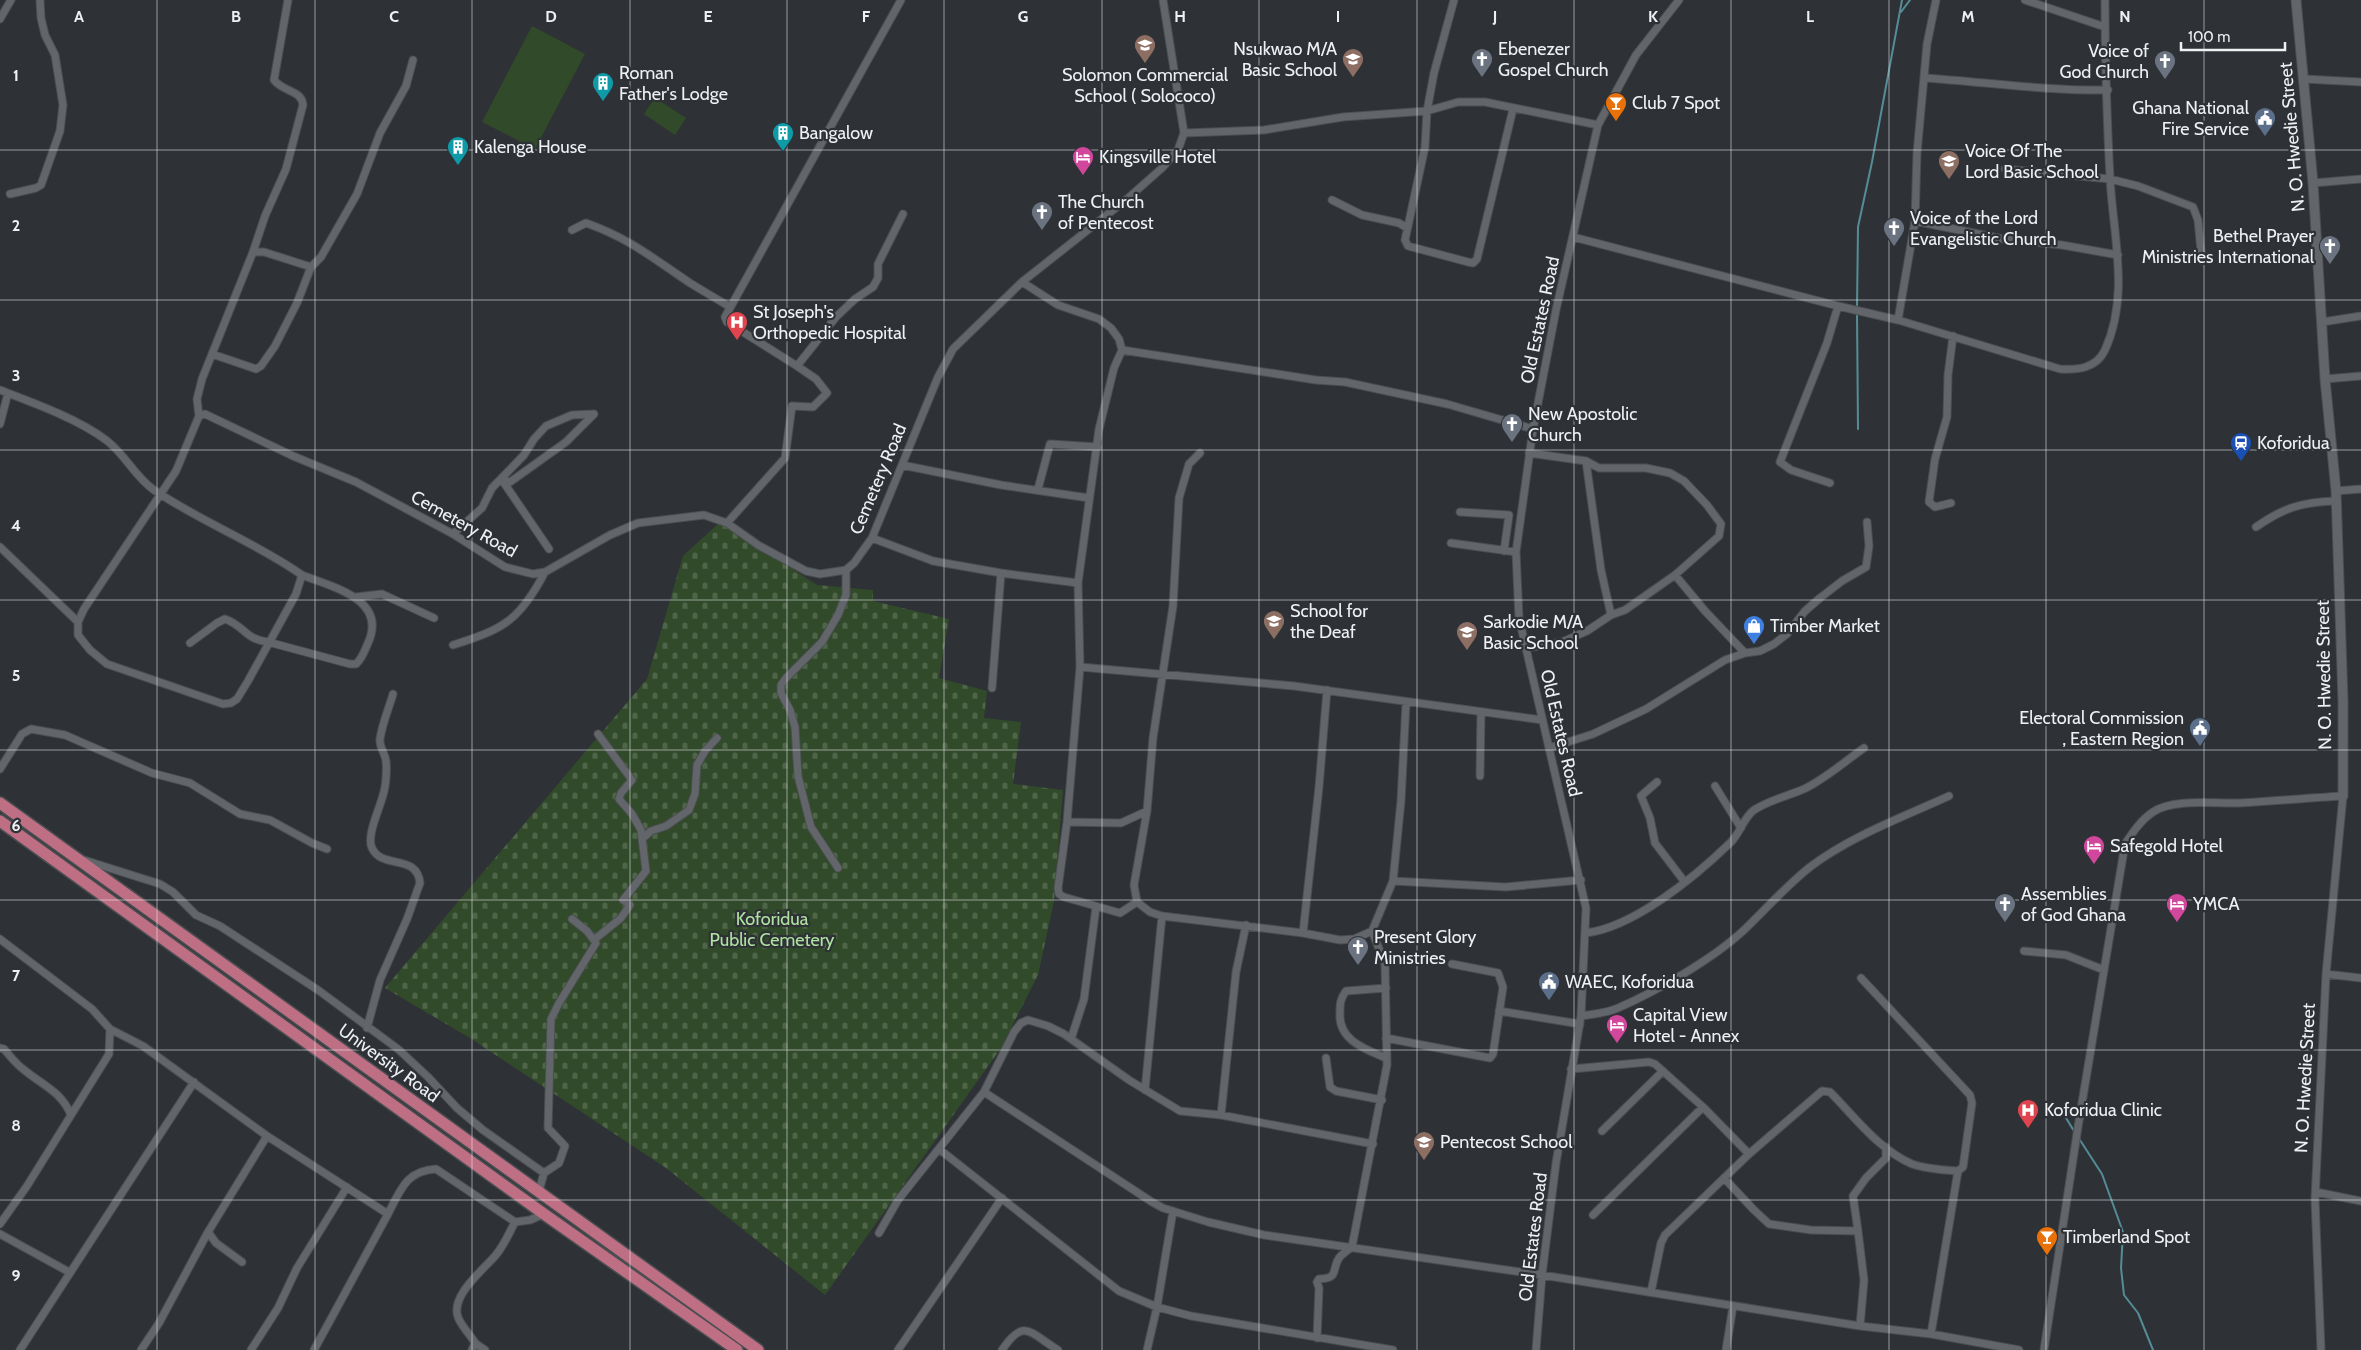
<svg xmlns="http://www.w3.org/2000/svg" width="2361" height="1350" font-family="Cabin,sans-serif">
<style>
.cemetery{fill:url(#cemetery-stones)}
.pitch{fill:#314a29}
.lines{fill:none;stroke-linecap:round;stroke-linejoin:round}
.stream{stroke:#558c98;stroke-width:2}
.minor-casing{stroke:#4b4e51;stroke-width:9}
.tertiary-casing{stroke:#4b4e51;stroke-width:11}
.trunk-casing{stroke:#4b4e51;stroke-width:14}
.minor{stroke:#62666b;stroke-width:7}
.tertiary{stroke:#62666b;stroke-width:9}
.trunk{stroke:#bf6f84;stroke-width:11}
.grid{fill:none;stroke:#eef1f4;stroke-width:1;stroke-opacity:0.55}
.labels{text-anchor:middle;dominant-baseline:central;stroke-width:4.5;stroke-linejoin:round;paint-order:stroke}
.poi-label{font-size:18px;fill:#eef1f4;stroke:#2e3236;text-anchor:start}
.street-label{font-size:18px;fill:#eef1f4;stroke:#2e3236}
.park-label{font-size:18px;fill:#afe29f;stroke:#2e3236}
.grid-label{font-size:16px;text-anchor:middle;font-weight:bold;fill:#eef1f4;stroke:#2e3236;stroke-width:4.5;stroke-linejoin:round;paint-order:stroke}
</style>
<defs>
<pattern id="cemetery-stones" width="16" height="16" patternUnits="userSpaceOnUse" patternTransform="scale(1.25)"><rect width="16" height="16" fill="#314a29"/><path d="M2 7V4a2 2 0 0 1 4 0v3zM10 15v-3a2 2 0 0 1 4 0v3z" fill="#4f6549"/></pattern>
</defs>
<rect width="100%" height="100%" fill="#2e3236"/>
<path class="cemetery" d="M 720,522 L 817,585 L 873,590 L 873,601 L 949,619 L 939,678 L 987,691 L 984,718 L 1021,722 L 1013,784 L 1063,790 L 1054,901 L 1038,975 L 1001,1048 L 825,1295 L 666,1168 L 470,1038 L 385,988 L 647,679 L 683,556 Z"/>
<path class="pitch" d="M 532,26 L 585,54 L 535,149 L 482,122 Z
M 655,98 L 686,118 L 675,135 L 644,114 Z"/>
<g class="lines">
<path class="stream" d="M 1901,12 L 1910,0
M 1857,308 L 1858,227 L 1872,162 L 1902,0
M 1857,313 L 1858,429
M 2066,1118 L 2074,1131
M 2078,1137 L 2102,1174 L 2123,1232 L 2121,1268 L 2124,1295 L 2138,1313 L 2153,1350"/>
<g class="minor-casing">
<path id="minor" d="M 1454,0 L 1434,73 L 1427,111 L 1425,147 L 1405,240 L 1408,246 L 1468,262 L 1473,263 L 1477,259 L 1513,109
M 2025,0 L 2105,27
M 0,19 L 11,0
M 1924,78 C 1985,82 2047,91 2108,90
M 2304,79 L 2361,82
M 1184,133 L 1264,130 L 1343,117 L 1427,111 L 1458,102 L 1485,102 L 1598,125
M 2005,169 L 2110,179 L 2138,186 L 2193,207 L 2198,220 L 2202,261
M 2313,183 L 2361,179
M 10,194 L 36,188 L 41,185 L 60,131 L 63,105 L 55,55 L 45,35 L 41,18 L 40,0
M 1332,200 L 1362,215 L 1399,223 L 1407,228
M 1915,221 L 2003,239 L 2062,245 L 2118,255
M 572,230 L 586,223 C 629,238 654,259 690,283 C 703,291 717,299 730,307
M 1573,237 L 1838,306 L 1898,320 L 2060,369 C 2077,370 2096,369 2105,350 C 2130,295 2113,235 2110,178 C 2107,120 2105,58 2105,0
M 253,252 L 265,216 L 286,169 L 303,105 C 302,90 283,92 274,80 L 288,0
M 1022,282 L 1058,305 L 1099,319 L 1111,328 L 1119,339 L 1122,350 L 1114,368 L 1099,429 L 1078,583 L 1080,667 L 1067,822 L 1058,888 L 1059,894 L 1064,897 L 1120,913 L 1137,902
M 1898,320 L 1915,221 L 1917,153 L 1927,44 L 1936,0
M 2322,322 L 2361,316
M 1122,350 L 1316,380 L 1345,382 L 1447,404 L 1533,429
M 212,354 L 256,369 L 261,366 L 275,346 L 297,303 L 311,267 L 321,257 L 357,194 L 380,133 L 406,86 L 413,60
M 797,366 L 836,317 L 855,299 L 873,287 L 878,278 L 878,264 L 903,214
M 2325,379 L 2361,376
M 0,390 C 34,403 78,419 106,440 C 125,454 135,477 154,490 C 201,522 255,542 302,575 L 296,594 L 248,681 L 237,699 L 231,703 L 223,704 L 107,664 L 90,650 L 78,635 L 78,622
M 199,416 L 205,414 L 293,456 L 356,482 L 453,534 L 505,567 L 533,574 L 545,572 L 610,535 L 638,523 L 704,515 L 727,523 L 758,545 L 806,571 L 820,574 L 846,570 L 854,563 L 872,538 L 938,377 L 953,349 L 1022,282 L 1127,199 L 1162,168 L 1178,150 L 1184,133 L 1163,0
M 0,424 L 8,393
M 1200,453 L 1189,464 L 1179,498 L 1173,606 L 1153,738 L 1147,811 L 1134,885 L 1137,902 L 1150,912 L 1162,916 L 1303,933 L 1340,940 L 1354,939 L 1372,931 L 1393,881 L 1401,801 L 1406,703
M 1586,461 L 1601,570 L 1611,615
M 902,465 L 1001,485 L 1089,498
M 502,479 L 510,482 L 566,442 L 594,414
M 502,480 L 549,549
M 1830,483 L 1791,470 L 1780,462 L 1827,343 L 1838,306
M 1038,489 L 1050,444 L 1098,447
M 2336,491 L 2361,489
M 1951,503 L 1935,507 L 1929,502 L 1935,459 L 1947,417 L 1948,375 L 1953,336
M 1460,512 L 1509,515 L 1504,551
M 727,523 L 785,458 L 792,406 L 813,407 L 827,393 L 816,379 L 797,366 L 727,322 L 725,317 L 901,0
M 2256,527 C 2283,508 2302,502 2335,501
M 453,534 L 482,508 L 492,488 L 524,455 L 534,439 L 546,426 L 572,415 L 594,414
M 872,538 L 933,561 L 1001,573 L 1078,583
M 1451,543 L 1516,552
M 0,547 L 78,622 L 84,609 L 176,471 L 199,416 L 197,399 L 202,379 L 253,252 L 264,252 L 311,267
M 1675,575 L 1705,611 L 1745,653
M 356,597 L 382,594 L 434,618
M 190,643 L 217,623 L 225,619 C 245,626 244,639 268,642 L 350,664 L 356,664 C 362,659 365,650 368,643 C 388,599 332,587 302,575
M 453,645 C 504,629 520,620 545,572
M 1527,648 L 1562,642 L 1587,631 L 1611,615 L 1625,610 L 1675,575 L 1719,536 L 1721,524 L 1707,505 L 1684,481 L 1670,473 L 1646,468 L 1599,468 L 1586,461 L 1529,453
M 1080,667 L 1294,686 L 1542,720
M 992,688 L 1001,573
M 1549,748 L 1593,734 L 1646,709 L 1725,660 L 1745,653 L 1760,651 L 1774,644 L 1787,634 L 1805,611 L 1820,598 L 1842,581 L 1866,567 L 1869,546 L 1867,522
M 0,769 L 22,734 L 31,729 L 65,735 L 152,773 L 190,783 L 240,814 L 270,820 L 312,843 L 327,849
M 1480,776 L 1481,712
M 1657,782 L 1641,796 L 1650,818 L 1655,843 L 1684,881
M 1715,786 L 1741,828
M 1067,822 L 1121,823 L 1147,811
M 643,838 L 651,831 L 666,826 L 689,810 L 695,794 L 697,765 L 705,751 L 717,738
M 84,860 L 160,884 L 173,892 L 196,915 L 220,926 L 318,990 L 398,1049 L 428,1077 L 457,1108 L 483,1130 L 544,1173
M 838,868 L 811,827 L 798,776 L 795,727 L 790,710 L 781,693 L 781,685 L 786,678 L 822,642 L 838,615 L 846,595 L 846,570
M 1393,881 L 1506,887 L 1581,880
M 1303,933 L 1319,787 L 1327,690
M 1586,933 C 1634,927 1695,877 1730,843 C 1740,834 1743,818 1754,810 C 1769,800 1788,796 1804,789 C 1825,779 1844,762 1864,748
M 0,939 L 92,1009 L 110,1029 L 143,1046 L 267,1136 L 388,1214 L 314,1350
M 595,939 L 621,918 L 630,905 L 623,900 L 646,871 L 641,830 L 632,814 L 619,799 L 621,793 L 632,780 L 598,734
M 2024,951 L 2066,955 L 2104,970
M 2326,974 L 2361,978
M 1499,1011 L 1580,1024
M 1581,1016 C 1593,1014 1607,1013 1618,1008 C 1657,991 1713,959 1744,930 C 1766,909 1786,886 1810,867 C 1851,836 1903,817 1949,796
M 367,1028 L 380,980 L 407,919 L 420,883 C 417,853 382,870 372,848 C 366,836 380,808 383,795 C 386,786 387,770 386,761 C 385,753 379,747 380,739 C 382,724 389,708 393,694
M 1386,1038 L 1490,1058 L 1493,1054 L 1503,987 L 1498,973 L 1452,964
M 1071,1039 L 1084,999 L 1096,907
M 0,1048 L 4,1049 C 10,1056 16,1064 23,1069 C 42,1085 61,1091 71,1115
M 1326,1058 L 1330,1087 L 1336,1091 L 1382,1100
M 1386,1058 C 1365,1049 1338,1040 1340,1013 C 1340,1004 1340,999 1346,991 L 1386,988
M 1571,1069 L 1649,1062 L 1655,1064 L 1703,1107 L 1749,1154
M 1145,1090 L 1162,916
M 984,1092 L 1152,1202 L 1163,1208 L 1208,1222 L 1264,1235 L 1542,1275 L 1860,1326 L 1931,1334 L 2019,1350
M 1221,1115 L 1236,972 L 1246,925
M 1602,1131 L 1663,1071
M 939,1149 L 1119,1291 L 1157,1307 L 1191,1316 L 1393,1350
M 1725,1179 L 1753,1209 L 1769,1224 L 1811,1230 L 1858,1231 L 1853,1196 L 1866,1178 L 1886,1158 L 1886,1147
M 539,1191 L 544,1173 L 559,1163 L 565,1146 L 548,1128 L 551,1019 L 559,1003 L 596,943 L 587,931 L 572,919
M 2316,1192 L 2361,1201
M 388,1214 C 401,1189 406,1171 436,1169 L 515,1222 L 530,1220 L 544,1214
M 1593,1215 L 1703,1107
M 0,1224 L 27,1186 L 109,1054 L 110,1029
M 1858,1231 L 1864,1280 L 1860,1326
M 208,1232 L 216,1243 L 242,1262
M 879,1233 L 898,1200 L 984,1092 L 1014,1032 L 1021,1023 L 1028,1020 L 1048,1026 L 1064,1034 L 1129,1080 L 1180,1111 L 1221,1115 L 1373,1144
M 0,1234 L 69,1272
M 1651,1292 L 1661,1243 L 1665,1235 L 1749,1154 L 1822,1091 L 1830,1092 C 1854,1116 1879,1150 1912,1164 C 1926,1169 1943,1170 1958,1171 L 1963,1167 L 1972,1103 L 1970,1095 L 1861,978
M 1931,1334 L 1958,1171
M 1317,1338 L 1319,1288 L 1317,1282 L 1319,1279 C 1340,1278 1331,1270 1339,1258 C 1342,1254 1348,1250 1352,1247 L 1387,1065 L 1385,964 L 1372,931
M 475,1343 L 485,1350
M 20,1350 L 194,1082
M 141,1350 L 159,1323 L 208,1232 L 267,1136
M 251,1350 L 278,1308 L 297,1268 L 347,1187
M 472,1350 L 475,1343 C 470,1334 461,1326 458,1317 C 450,1296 484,1269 495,1256 C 504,1246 509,1233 515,1222
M 898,1350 L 1002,1198
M 1002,1350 C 1024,1317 1030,1333 1058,1350
M 1147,1350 L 1157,1307 L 1173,1211
M 1536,1350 L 1542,1275 L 1556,1163 L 1581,1016 L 1586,908 L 1519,618 L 1516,552 L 1533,429 L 1556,310 L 1598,125 L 1636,55 L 1679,0
M 1726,1350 L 1733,1306
M 2044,1350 L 2078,1127 L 2125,844 C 2133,832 2141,820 2153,812 C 2174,798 2215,804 2239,803 C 2274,801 2308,798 2343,796 L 2326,974 L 2315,1199 L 2321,1350"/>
</g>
<g class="tertiary-casing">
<path id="tertiary" d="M 2296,0 L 2313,183 L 2325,379 L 2336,491 L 2343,701 L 2343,796"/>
</g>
<g class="trunk-casing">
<path id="trunk" d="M 0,803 L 758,1350
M 0,821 L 544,1214 L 737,1350"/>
</g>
<use href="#minor" class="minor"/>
<use href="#tertiary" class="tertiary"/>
<use href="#trunk" class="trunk"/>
</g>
<path class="grid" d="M 157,0 L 157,1350M 315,0 L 315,1350M 472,0 L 472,1350M 630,0 L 630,1350M 787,0 L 787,1350M 944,0 L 944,1350M 1102,0 L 1102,1350M 1259,0 L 1259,1350M 1417,0 L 1417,1350M 1574,0 L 1574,1350M 1731,0 L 1731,1350M 1889,0 L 1889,1350M 2046,0 L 2046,1350M 2204,0 L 2204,1350M 0,150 L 2361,150M 0,300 L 2361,300M 0,450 L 2361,450M 0,600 L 2361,600M 0,750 L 2361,750M 0,900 L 2361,900M 0,1050 L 2361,1050M 0,1200 L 2361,1200"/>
<defs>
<g id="school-pin" transform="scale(1.125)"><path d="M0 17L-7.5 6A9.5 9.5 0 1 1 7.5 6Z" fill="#8d6e63" stroke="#2e3236"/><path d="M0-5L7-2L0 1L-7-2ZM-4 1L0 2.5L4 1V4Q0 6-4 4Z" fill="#fff"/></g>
<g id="church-pin" transform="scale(1.125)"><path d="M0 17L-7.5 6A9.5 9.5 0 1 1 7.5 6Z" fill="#6b7280" stroke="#2e3236"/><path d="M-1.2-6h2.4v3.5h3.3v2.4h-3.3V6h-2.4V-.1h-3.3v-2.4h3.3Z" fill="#fff"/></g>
<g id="building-pin" transform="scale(1.125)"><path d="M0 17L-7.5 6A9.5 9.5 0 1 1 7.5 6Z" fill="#0f9aa8" stroke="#2e3236"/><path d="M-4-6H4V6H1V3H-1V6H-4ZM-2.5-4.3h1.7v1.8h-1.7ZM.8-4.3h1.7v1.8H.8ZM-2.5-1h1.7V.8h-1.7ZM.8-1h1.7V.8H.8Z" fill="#fff"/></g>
<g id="bar-pin" transform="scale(1.125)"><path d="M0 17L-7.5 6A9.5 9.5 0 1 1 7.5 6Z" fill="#e8710a" stroke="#2e3236"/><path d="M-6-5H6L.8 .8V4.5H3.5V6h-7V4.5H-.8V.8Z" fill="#fff"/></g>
<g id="civic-pin" transform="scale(1.125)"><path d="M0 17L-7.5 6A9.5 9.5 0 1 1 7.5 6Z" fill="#5c6f8a" stroke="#2e3236"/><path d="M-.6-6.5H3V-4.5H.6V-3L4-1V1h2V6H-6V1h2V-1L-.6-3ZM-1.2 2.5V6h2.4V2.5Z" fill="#fff"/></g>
<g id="hotel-pin" transform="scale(1.125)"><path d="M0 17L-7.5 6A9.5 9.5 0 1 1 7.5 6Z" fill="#d1479c" stroke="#2e3236"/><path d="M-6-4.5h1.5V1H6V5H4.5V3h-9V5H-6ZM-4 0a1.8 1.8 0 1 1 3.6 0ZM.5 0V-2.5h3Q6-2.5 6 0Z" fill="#fff"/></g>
<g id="hospital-pin" transform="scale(1.125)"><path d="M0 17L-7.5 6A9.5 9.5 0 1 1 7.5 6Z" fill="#e0444e" stroke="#2e3236"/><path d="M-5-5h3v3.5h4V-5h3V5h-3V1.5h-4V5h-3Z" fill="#fff"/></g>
<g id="station-pin" transform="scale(1.125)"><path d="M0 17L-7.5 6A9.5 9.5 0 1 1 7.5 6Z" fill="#1a4fb4" stroke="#2e3236"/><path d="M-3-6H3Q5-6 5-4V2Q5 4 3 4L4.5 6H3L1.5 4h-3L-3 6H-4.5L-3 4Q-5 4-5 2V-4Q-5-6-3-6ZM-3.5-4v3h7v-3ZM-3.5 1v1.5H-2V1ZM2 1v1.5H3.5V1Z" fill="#fff"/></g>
<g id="shop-pin" transform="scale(1.125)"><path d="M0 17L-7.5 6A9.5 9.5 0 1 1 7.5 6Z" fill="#3f7fe0" stroke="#2e3236"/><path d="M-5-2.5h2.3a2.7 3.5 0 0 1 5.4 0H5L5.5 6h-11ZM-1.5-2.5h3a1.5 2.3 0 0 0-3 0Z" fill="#fff"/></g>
</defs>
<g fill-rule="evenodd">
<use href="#school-pin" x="1145" y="45"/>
<use href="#school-pin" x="1353" y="59"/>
<use href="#church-pin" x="1482" y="59"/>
<use href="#church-pin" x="2165" y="61"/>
<use href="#building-pin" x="603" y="83"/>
<use href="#bar-pin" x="1616" y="103"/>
<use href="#civic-pin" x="2265" y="118"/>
<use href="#building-pin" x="783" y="133"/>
<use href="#building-pin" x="458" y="147"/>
<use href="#hotel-pin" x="1083" y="157"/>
<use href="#school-pin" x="1949" y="161"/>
<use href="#church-pin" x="1042" y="212"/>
<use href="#church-pin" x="1894" y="228"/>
<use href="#church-pin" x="2330" y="246"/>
<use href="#hospital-pin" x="737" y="322"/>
<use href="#church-pin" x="1512" y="424"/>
<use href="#station-pin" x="2241" y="443"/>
<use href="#school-pin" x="1274" y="621"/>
<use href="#shop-pin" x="1754" y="626"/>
<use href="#school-pin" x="1467" y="632"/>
<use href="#civic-pin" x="2200" y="728"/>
<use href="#hotel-pin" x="2094" y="846"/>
<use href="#church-pin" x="2005" y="904"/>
<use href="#hotel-pin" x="2177" y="904"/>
<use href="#church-pin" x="1358" y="947"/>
<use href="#civic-pin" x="1549" y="982"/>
<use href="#hotel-pin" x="1617" y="1025"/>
<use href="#hospital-pin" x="2028" y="1110"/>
<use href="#school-pin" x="1424" y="1142"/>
<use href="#bar-pin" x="2047" y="1237"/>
</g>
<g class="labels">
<g class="poi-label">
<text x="1337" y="49" text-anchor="end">Nsukwao M/A<tspan x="1337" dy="21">Basic School</tspan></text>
<text x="1498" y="49">Ebenezer<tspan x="1498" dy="21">Gospel Church</tspan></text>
<text x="2149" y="51" text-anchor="end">Voice of<tspan x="2149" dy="21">God Church</tspan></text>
<text x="619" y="73">Roman<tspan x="619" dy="21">Father's Lodge</tspan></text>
<text x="1145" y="75" text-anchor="middle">Solomon Commercial<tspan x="1145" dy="21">School ( Solococo)</tspan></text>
<text x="1632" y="103">Club 7 Spot</text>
<text x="2249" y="108" text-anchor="end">Ghana National<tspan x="2249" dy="21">Fire Service</tspan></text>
<text x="799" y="133">Bangalow</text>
<text x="474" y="147">Kalenga House</text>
<text x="1965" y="151">Voice Of The<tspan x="1965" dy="21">Lord Basic School</tspan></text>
<text x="1099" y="157">Kingsville Hotel</text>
<text x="1058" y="202">The Church<tspan x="1058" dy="21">of Pentecost</tspan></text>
<text x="1910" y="218">Voice of the Lord<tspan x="1910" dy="21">Evangelistic Church</tspan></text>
<text x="2314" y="236" text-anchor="end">Bethel Prayer<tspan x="2314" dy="21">Ministries International</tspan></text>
<text x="753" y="312">St Joseph's<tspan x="753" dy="21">Orthopedic Hospital</tspan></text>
<text x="1528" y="414">New Apostolic<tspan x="1528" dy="21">Church</tspan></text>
<text x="2257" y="443">Koforidua</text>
<text x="1290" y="611">School for<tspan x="1290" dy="21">the Deaf</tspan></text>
<text x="1483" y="622">Sarkodie M/A<tspan x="1483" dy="21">Basic School</tspan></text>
<text x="1770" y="626">Timber Market</text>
<text x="2184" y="718" text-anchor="end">Electoral Commission<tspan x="2184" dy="21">, Eastern Region</tspan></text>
<text x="2110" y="846">Safegold Hotel</text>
<text x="2021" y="894">Assemblies<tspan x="2021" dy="21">of God Ghana</tspan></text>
<text x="2193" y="904">YMCA</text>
<text x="1374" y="937">Present Glory<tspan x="1374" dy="21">Ministries</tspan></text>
<text x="1565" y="982">WAEC, Koforidua</text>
<text x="1633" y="1015">Capital View<tspan x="1633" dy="21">Hotel - Annex</tspan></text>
<text x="2044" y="1110">Koforidua Clinic</text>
<text x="1440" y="1142">Pentecost School</text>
<text x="2063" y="1237">Timberland Spot</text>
</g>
<g class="street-label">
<text transform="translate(2292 137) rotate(-95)">N. O. Hwedie Street</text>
<text transform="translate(1540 320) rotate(-78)">Old Estates Road</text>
<text transform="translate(878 479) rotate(-67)">Cemetery Road</text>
<text transform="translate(464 524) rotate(29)">Cemetery Road</text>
<text transform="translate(2324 675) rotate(-91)">N. O. Hwedie Street</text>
<text transform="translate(1561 733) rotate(77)">Old Estates Road</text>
<text transform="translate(389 1063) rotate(36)">University Road</text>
<text transform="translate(2305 1078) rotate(-87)">N. O. Hwedie Street</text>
<text transform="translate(1533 1237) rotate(-83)">Old Estates Road</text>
</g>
<g class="park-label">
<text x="772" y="919">Koforidua<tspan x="772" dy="21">Public Cemetery</tspan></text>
</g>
</g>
<g class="grid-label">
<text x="79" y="22">A</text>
<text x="236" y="22">B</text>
<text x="394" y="22">C</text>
<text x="551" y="22">D</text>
<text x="708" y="22">E</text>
<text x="866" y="22">F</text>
<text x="1023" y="22">G</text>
<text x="1180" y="22">H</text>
<text x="1338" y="22">I</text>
<text x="1495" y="22">J</text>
<text x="1653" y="22">K</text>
<text x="1810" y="22">L</text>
<text x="1968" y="22">M</text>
<text x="2125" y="22">N</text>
<text x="16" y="81">1</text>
<text x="16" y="231">2</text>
<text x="16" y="381">3</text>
<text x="16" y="531">4</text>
<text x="16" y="681">5</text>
<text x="16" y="831">6</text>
<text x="16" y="981">7</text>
<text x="16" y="1131">8</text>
<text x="16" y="1281">9</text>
</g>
<path d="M2181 42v8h104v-8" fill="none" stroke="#eef1f4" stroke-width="2.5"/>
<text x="2188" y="42" font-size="15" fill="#eef1f4" stroke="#2e3236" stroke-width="4" paint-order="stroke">100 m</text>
</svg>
